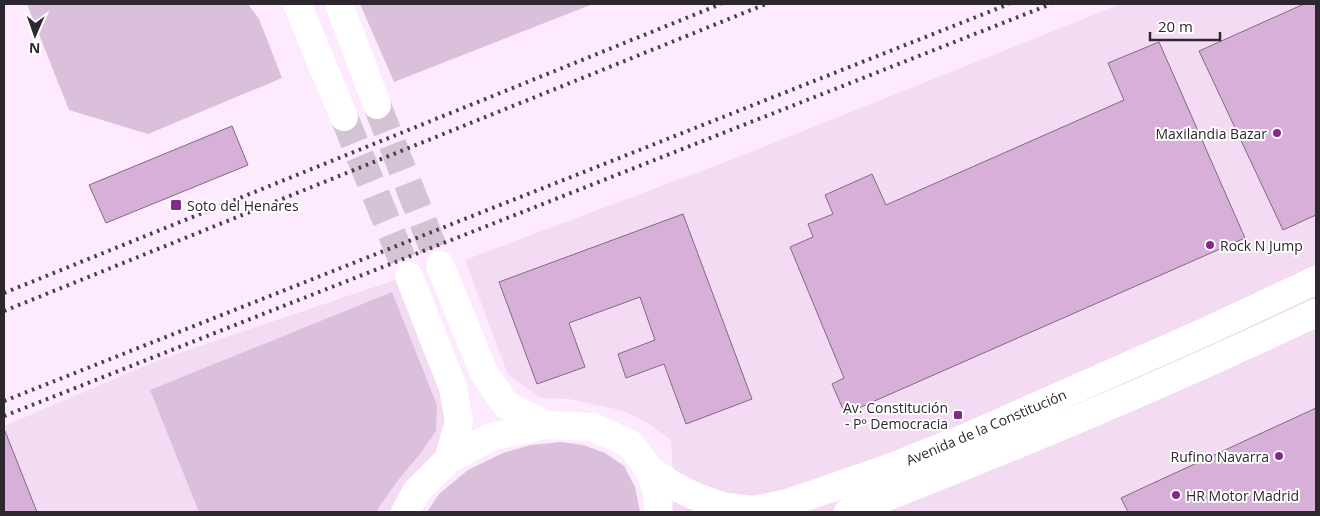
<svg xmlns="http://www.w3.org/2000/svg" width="1320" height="516" font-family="'Open Sans',sans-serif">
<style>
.built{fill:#f4dbf4}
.green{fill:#dac0da}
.building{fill:#d7afd8;stroke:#7e6c7e}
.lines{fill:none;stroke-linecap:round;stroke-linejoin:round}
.secondary-tunnel{stroke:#d4c3d5;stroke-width:28;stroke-dasharray:28 14;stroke-linecap:butt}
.secondary{stroke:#fff;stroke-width:28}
.primary{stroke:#fff;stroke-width:28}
.rail{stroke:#473e47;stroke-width:4;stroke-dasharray:2.5 5;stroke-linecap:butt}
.poi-dot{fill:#89278f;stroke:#fff;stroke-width:2}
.labels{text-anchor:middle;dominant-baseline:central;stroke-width:4;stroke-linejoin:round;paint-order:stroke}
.poi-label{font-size:14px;fill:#2f272f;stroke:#fff;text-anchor:end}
.street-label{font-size:14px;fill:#2f272f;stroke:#fff}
</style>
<rect width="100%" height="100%" fill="#fdeafe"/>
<path class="built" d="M 1121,4 L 1316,4 L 1316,512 L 673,512 L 674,486 L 671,440 L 646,422 L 624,411 L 569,399 L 541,398 L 508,375 L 465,260 L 736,158 Z
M 409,276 L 459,422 L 405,512 L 4,512 L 4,426 L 159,360 L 395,280 Z"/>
<path class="green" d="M 27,4 L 248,4 L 259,19 L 282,78 L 148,134 L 69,110 Z
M 360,4 L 593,4 L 394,82 Z
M 392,292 L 437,405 L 436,431 L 420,454 L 399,479 L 379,507 L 377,512 L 199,512 L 150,390 Z
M 561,442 L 583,445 L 605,453 L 624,466 L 635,487 L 640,512 L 427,512 L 439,494 L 468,470 L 503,453 L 531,445 Z"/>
<path class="building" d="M 1304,4 L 1316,4 L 1316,215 L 1283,230 L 1199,51 Z
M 1159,42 L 1245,238 L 845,414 L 832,384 L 844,378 L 790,247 L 813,237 L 808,224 L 833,214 L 825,195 L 872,174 L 886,205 L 1124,100 L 1108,63 Z
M 232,126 L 248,165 L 106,223 L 89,185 Z
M 683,214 L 752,399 L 686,424 L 664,364 L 626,378 L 618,354 L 655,340 L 640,297 L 569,323 L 585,367 L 537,384 L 499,282 Z
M 1316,408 L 1316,512 L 1128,512 L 1121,498 Z
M 4,431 L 5,431 L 37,512 L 4,512 Z"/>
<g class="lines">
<path class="secondary-tunnel" d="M 377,105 L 440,265
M 344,117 L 409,276"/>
<path class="secondary" d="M 297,4 L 344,117
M 339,4 L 377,105
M 440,265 L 484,373 L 506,405 L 545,425
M 409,276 L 453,388 L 459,422 L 448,460"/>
<path class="primary" d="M 649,469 L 674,486 L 699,498 L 726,507 L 754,510 L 788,503 L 889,468 L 967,437 L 1209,330 L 1316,280
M 405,512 L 416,492 L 448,460 L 491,437 L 545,425 L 593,427 L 630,444 L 649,469 L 657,493 L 658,512
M 848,512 C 1006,451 1163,385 1316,313"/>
<path class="rail" d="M 4,293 L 721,4
M 4,311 L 766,4
M 4,401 L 1009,4
M 4,416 L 1051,4"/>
</g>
<g class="poi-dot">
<circle cx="1277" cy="133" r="5"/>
<rect x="170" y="199" width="12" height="12" rx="2.5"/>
<circle cx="1210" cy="245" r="5"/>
<rect x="953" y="410" width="10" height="10" rx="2.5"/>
<circle cx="1279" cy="456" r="5"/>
<circle cx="1176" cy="495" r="5"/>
</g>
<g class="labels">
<g class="poi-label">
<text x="1267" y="133">Maxilandia Bazar</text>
<text x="187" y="205" text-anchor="start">Soto del Henares</text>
<text x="1220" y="245" text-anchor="start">Rock N Jump</text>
<text x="948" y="407">Av. Constitución<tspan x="948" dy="16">- Pº Democracia</tspan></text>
<text x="1269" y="456">Rufino Navarra</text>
<text x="1186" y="495" text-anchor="start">HR Motor Madrid</text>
</g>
<g class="street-label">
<text transform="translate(986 427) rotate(-23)">Avenida de la Constitución</text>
</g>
</g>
<rect width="1320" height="516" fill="none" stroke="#2f272f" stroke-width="10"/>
<g transform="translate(35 35) rotate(182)" stroke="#ffffff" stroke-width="4" paint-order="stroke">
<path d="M0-4L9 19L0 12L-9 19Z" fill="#2f272f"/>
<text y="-8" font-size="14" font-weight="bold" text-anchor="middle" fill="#2f272f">N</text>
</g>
<path d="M1150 32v8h70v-8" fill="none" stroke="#2f272f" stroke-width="2.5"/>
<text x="1158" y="32" font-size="15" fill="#2f272f" stroke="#ffffff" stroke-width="4" paint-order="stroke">20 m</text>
</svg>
